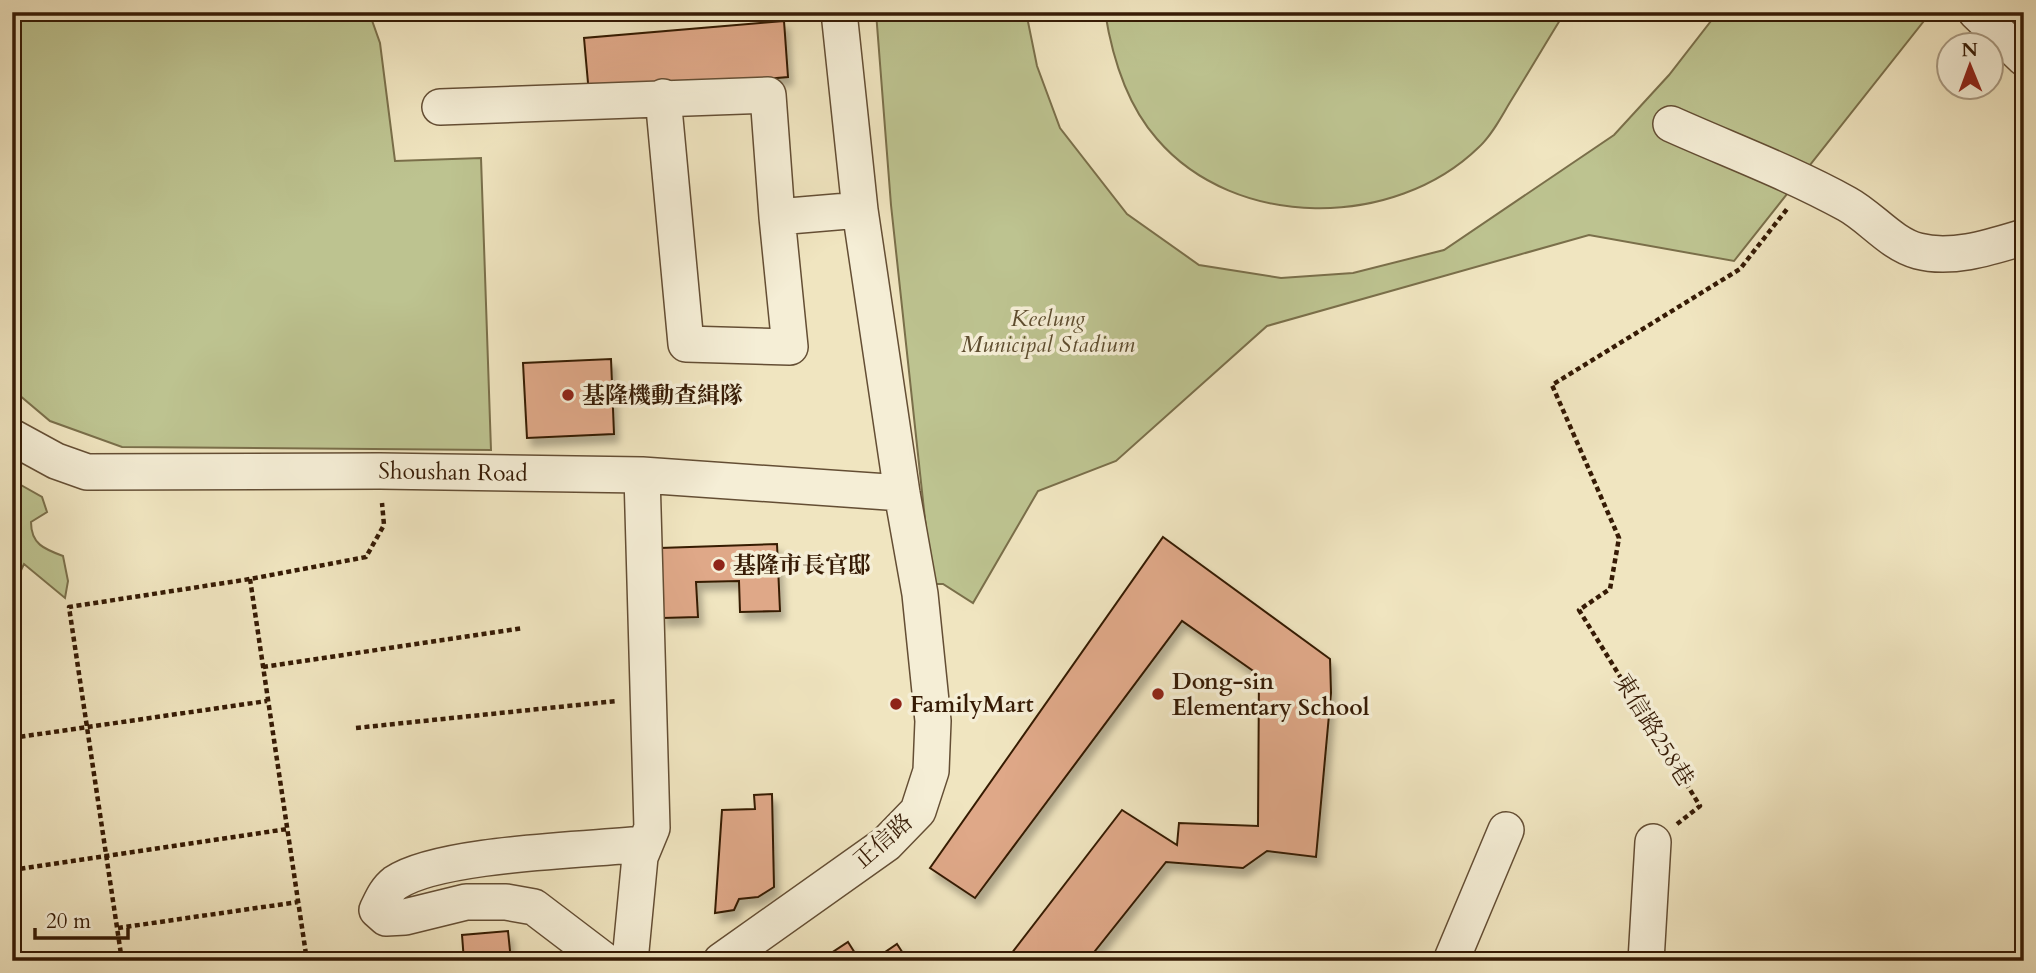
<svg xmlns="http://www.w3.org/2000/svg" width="2036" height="973" font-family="Cardo,'Noto Serif TC',serif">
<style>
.green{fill:#bdc390;stroke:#7a6f4a;stroke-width:2}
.building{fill:#dfa888;stroke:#361b05;stroke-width:2;filter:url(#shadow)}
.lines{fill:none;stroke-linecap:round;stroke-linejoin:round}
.minor-casing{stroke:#644e34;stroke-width:38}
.path{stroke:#361b05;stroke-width:4.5;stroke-dasharray:5 3.5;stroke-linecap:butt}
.minor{stroke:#f5eed6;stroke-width:35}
.poi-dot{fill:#8f2418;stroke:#f5eed6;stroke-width:2.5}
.labels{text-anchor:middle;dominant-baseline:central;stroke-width:7;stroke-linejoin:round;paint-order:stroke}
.park-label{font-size:23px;font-style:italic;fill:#5e4d2f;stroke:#f5eed6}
.poi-label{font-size:23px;font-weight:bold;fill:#361b05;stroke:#f5eed6;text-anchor:start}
.street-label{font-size:23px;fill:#361b05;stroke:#f5eed6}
</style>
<defs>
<filter id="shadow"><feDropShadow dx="4.5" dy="8" stdDeviation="3.5" flood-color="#0004"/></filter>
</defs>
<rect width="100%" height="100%" fill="#f0e5c0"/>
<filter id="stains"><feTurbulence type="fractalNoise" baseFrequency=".00286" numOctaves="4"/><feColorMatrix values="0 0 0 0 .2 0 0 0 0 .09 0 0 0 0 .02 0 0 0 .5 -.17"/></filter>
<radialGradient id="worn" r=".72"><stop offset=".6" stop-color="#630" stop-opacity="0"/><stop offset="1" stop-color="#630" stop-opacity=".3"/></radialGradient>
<path class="green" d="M 12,12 L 369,12 L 380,43 L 395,161 L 481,158 L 491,450 L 122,447 L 50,421 L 12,389 Z
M 876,12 L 1026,12 L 1037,66 L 1060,128 L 1127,214 L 1199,265 L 1281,278 L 1353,273 L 1444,250 L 1614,135 L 1669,75 L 1718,12 L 1931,12 L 1734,261 L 1589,235 L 1267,326 L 1116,461 L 1038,491 L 973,603 L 943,584 L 932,584 L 891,205 Z
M 1105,12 L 1565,12 C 1547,41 1530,70 1512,99 C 1502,115 1493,134 1479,147 C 1394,230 1235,230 1157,139 C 1127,105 1112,56 1105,12 Z
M 12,480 L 42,497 L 47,512 L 31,522 C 31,544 44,549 63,556 L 68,581 L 65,598 L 24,564 L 12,589 Z"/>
<path class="building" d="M 784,21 L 788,77 L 589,94 L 584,38 Z
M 611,359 L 614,434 L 527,438 L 523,363 Z
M 1163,537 L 1330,659 L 1331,693 L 1316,857 L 1267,851 L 1243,868 L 1166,862 L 1087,961 L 1013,961 L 1008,958 L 1122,810 L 1177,845 L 1179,823 L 1258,826 L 1259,675 L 1182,621 L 975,898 L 930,868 Z
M 777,544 L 780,611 L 740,612 L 739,581 L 696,582 L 698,617 L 662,618 L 660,548 Z
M 772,794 L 774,887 L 758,897 L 739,899 L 734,910 L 715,913 L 722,810 L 755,809 L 754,795 Z
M 508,931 L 511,961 L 464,961 L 462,935 Z
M 848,942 L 860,961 L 819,961 Z
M 897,944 L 908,961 L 872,961 Z"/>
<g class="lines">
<g class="minor-casing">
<path id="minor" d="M 1976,12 L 2024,58
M 663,97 L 686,344 L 790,347 L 777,217
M 440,107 L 768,95 L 777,217 L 860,210
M 1671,124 C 1729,150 1791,173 1847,204 C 1871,217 1891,244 1918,251 C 1952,260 1991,247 2024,237
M 12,437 L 56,461 L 87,472 L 380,471 L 642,475 L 902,493
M 605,961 L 534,907 L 506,902 L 466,902 L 405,917 L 386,918 L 377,910 C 382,900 386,890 395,883 C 439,853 587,850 645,844
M 630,961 L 640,857 L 652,828 L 642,475
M 721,961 L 886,844 L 918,811 L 931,771 L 933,721 L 920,594 L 902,493 L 860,210 L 839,12
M 1451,961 L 1506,830
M 1646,961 L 1653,842"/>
</g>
<path class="path" d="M 250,579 L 307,961
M 263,667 L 523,628
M 356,728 L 616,701
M 12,738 L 267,701
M 1677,824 L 1700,806 L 1579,610 L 1610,589 L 1619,538 L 1552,385 L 1740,269 L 1787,209
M 12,870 L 287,829
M 118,928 L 298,902
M 122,961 L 69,607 L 250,579 L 366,557 L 384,525 L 382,503"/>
<use href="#minor" class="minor"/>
</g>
<g class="poi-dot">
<circle cx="568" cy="395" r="7"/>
<circle cx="719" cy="565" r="7"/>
<circle cx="1158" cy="694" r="7"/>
<circle cx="896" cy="704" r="7"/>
</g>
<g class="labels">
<g class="park-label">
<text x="1048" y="318">Keelung<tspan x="1048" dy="26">Municipal Stadium</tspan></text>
</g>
<g class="poi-label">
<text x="582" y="395">基隆機動查緝隊</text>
<text x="733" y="565">基隆市長官邸</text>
<text x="1172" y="681">Dong-sin<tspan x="1172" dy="26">Elementary School</tspan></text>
<text x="910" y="704">FamilyMart</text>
</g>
<g class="street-label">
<text transform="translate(453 472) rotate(1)">Shoushan Road</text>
<text transform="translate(1654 730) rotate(58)">東信路258巷</text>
<text transform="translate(883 841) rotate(-41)">正信路</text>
</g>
</g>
<rect width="2036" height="973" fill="none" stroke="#f0e5c0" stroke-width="42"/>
<rect x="14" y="14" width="2008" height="945" fill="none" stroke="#361b05" stroke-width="3.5"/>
<rect x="21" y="21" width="1994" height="931" fill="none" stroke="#361b05" stroke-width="2"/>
<g transform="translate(1970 66) rotate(359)"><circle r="33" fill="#f5eed6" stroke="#a99a82" stroke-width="2"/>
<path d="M0-5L12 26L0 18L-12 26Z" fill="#8f2418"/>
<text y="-10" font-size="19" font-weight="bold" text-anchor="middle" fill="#361b05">N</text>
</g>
<path d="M35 928v10h93v-10" fill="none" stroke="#361b05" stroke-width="3.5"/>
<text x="46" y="928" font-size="21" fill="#361b05" stroke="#f5eed6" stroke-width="5" paint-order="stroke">20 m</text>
<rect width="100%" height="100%" filter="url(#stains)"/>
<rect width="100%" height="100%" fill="url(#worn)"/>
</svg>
